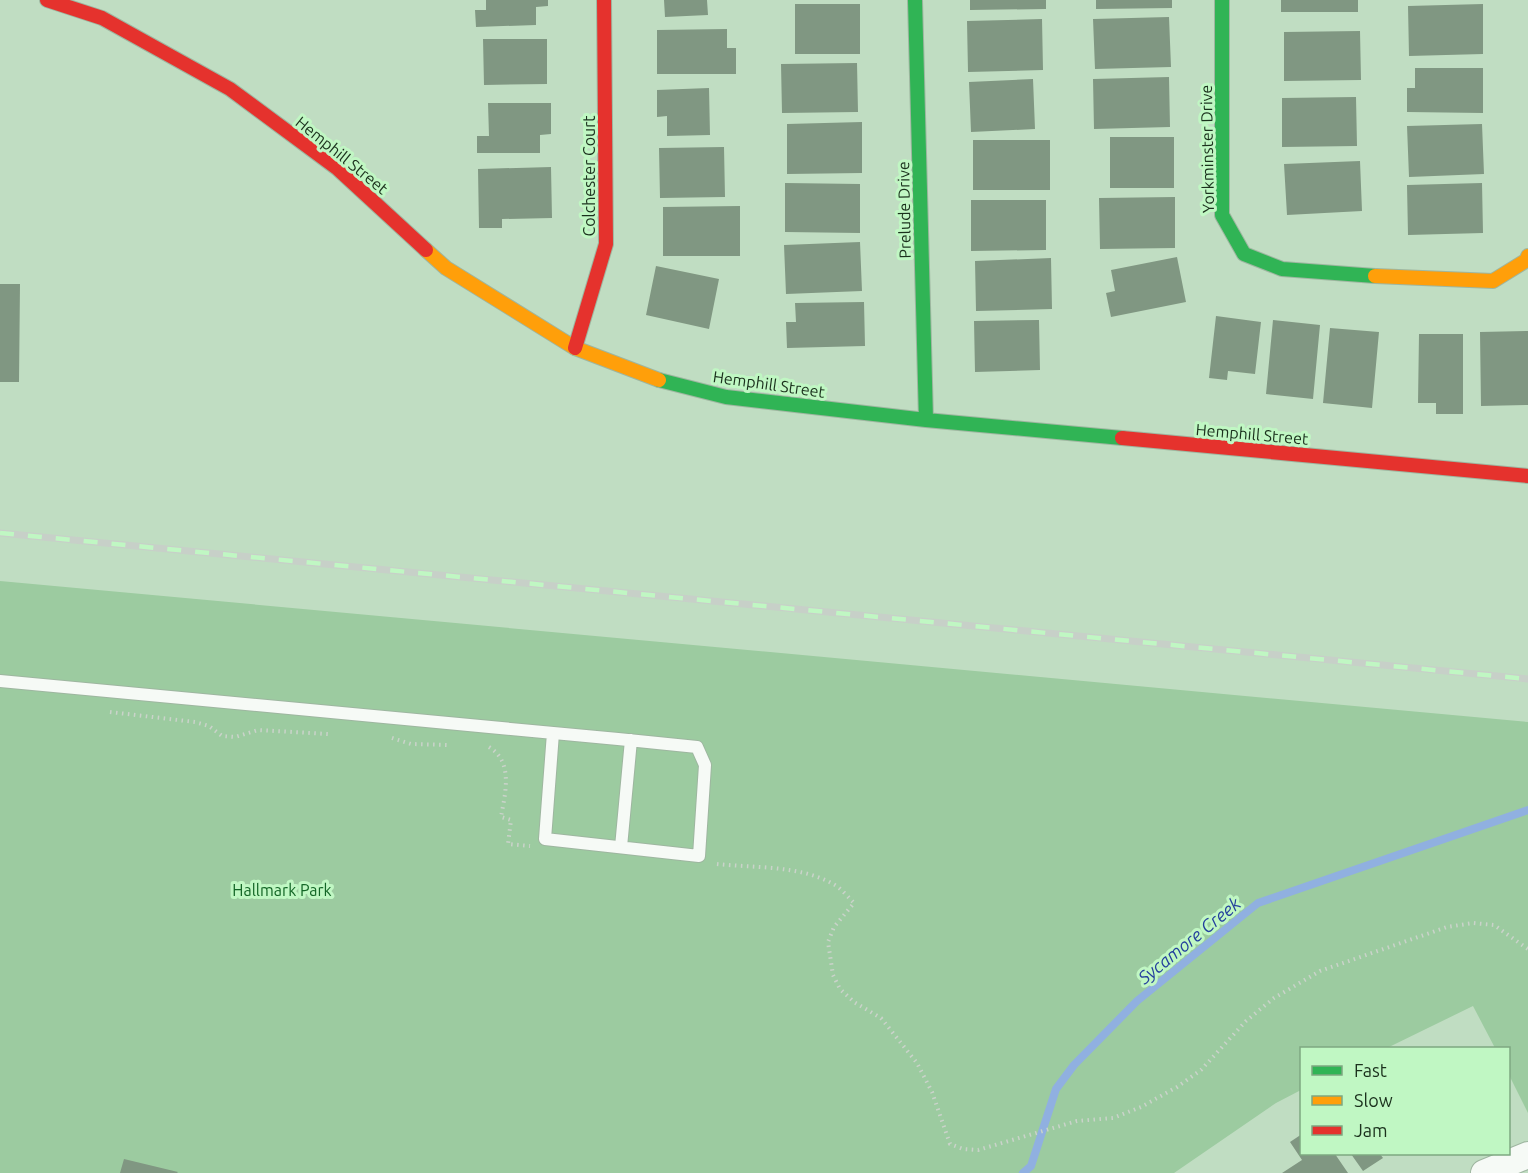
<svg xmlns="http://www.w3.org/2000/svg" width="1528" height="1173" font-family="Ubuntu,sans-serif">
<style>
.green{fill:#9ccba0}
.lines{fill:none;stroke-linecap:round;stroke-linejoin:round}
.stream{stroke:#90b0e0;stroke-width:8}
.building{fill:#809782}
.lane-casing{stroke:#9eb6a0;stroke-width:14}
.street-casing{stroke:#9eb6a0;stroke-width:28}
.fast-casing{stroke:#9eb6a0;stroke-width:16}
.slow-casing{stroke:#9eb6a0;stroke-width:16}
.jam-casing{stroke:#9eb6a0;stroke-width:16}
.path{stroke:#cad3ca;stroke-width:4;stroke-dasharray:1.5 4.5;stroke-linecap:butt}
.lane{stroke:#f6faf6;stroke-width:12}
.street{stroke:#f6faf6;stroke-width:26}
.fast{stroke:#30b455;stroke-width:14}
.slow{stroke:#ff9f0a;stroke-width:14}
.jam{stroke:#e5322d;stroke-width:14}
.rail-casing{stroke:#c7d0c8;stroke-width:7}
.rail{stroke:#c0f7c3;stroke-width:4.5;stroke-dasharray:14;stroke-linecap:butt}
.labels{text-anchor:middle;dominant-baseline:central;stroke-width:6;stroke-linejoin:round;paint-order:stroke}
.street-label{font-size:16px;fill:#1b311d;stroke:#c0f7c3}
.park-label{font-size:16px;fill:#126525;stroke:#c0f7c3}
.water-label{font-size:18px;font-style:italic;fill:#24409d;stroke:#c0f7c3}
</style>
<rect width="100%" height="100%" fill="#c0ddc2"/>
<path class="green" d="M 0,581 L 1528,722 L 1528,1113 L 1509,1075 L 1508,1048 L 1495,1048 L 1473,1006 L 1387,1048 L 1302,1048 L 1301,1090 L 1276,1103 L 1174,1173 L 0,1173 Z"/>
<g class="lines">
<path class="stream" d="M 1023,1173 L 1031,1166 L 1056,1089 L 1074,1065 L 1137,1001 L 1258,903 L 1528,810"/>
</g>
<path class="building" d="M 486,0 L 548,0 L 548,6 L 536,7 L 536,25 L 476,27 L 475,10 L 486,10 Z
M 664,0 L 707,0 L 708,15 L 665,17 Z
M 970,0 L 1046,0 L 1046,9 L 970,10 Z
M 1096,0 L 1172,0 L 1172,8 L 1096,9 Z
M 1281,0 L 1358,0 L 1358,12 L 1281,12 Z
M 795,4 L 860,4 L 860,54 L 795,54 Z
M 1483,4 L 1483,54 L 1409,56 L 1408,6 Z
M 1169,17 L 1171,67 L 1095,69 L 1093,19 Z
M 1042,19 L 1043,70 L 968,72 L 967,21 Z
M 727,29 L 727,48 L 736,48 L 736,74 L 657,74 L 657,30 Z
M 1360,31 L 1361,80 L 1284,81 L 1284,32 Z
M 483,39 L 547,39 L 547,84 L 484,85 Z
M 857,63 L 858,112 L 782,113 L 781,64 Z
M 1415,68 L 1483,68 L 1483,113 L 1407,112 L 1407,88 L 1415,88 Z
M 1169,77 L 1170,127 L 1094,129 L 1093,79 Z
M 1033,79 L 1035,129 L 971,132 L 969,82 Z
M 709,88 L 710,135 L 667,136 L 667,116 L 657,117 L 657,90 Z
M 1356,97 L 1357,146 L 1282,147 L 1282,98 Z
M 488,103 L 551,103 L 551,134 L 540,135 L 540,153 L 477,153 L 477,136 L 489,136 Z
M 862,122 L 862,173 L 787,174 L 787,124 Z
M 1482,124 L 1484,174 L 1409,177 L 1407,126 Z
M 1110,137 L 1174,137 L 1174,188 L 1110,188 Z
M 973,140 L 1050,140 L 1050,190 L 973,190 Z
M 724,147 L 725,197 L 660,198 L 659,148 Z
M 1360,161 L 1362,211 L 1287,215 L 1284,164 Z
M 551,167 L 552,218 L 502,219 L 502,228 L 479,228 L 478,169 Z
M 785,183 L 860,184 L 860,233 L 785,232 Z
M 1482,183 L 1483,233 L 1408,235 L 1407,185 Z
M 1175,197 L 1175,248 L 1100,249 L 1099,198 Z
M 971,200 L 1046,200 L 1046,250 L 971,251 Z
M 740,206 L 740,256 L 663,256 L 663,207 Z
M 860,242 L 862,291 L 786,294 L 784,245 Z
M 1177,257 L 1186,302 L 1111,317 L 1106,293 L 1115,291 L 1111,270 Z
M 1051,258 L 1052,309 L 976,311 L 975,261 Z
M 656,266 L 719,279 L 709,329 L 646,315 Z
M 0,284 L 20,284 L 19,382 L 0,382 Z
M 864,302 L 865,346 L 787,348 L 786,322 L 796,322 L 795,303 Z
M 1216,316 L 1261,322 L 1255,374 L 1228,371 L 1227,380 L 1209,378 Z
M 1039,320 L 1040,370 L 975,372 L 974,321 Z
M 1273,320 L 1320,325 L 1313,399 L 1266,394 Z
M 1330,328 L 1379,332 L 1372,408 L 1323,403 Z
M 1528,331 L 1528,405 L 1481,406 L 1480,332 Z
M 1419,334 L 1463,334 L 1463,414 L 1436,414 L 1436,403 L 1418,403 Z
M 1302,1134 L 1302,1154 L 1335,1154 L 1348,1173 L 1282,1173 L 1302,1160 L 1290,1142 Z
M 1351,1154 L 1380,1154 L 1383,1158 L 1363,1171 Z
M 124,1159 L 178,1172 L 177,1173 L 120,1173 Z"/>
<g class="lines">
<g class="lane-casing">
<path id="lane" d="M 0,681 L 618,739 L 697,747 L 705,765 L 699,856 L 545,839 L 553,733
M 621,847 L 631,740"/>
</g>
<g class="street-casing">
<path id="street" d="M 1484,1173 L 1528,1155"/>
</g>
<g class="fast-casing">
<path id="fast" d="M 915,0 L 926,420
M 1222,0 L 1222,215 L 1244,254 L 1282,269 L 1375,276
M 659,380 L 726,397 L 926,420 L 1122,438"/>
</g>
<g class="slow-casing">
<path id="slow" d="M 426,250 L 446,268 L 575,348 L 659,380
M 1375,276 L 1493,281 L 1527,260 L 1528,256"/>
</g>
<g class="jam-casing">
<path id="jam" d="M 47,0 L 102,18 L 230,89 L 338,169 L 426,250
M 575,348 L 606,244 L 604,0
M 1122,438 L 1528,476"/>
</g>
<path class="path" d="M 110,712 L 195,722 L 209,726 L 222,736 L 235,737 L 258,730 L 328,734
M 392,738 L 411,744 L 449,745
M 489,747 C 514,762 505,794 501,817 L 511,820 L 508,844 L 530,846
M 717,864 C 753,868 800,865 833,884 C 841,888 848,897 854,903 L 834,927 L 828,942 L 833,975 L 840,989 L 854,1002 L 881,1018 L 917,1063 L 932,1092 L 950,1144 L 963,1149 L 978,1150 L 1077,1121 L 1113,1118 L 1141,1107 L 1177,1087 L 1201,1070 L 1246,1021 L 1274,998 L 1320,971 L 1447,927 L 1473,923 L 1494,925 L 1528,949"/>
<use href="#lane" class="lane"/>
<use href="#street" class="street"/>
<use href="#fast" class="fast"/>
<use href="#slow" class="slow"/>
<use href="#jam" class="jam"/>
<g class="rail-casing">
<path id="rail" d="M 0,533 L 1528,679"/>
</g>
<use href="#rail" class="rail"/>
</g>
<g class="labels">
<g class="street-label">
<text transform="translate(1207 149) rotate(-91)">Yorkminster Drive</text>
<text transform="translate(342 155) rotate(39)">Hemphill Street</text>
<text transform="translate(589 176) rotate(-90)">Colchester Court</text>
<text transform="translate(904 210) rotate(-91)">Prelude Drive</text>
<text transform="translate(769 384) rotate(8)">Hemphill Street</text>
<text transform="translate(1252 434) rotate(5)">Hemphill Street</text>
</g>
<g class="park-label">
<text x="282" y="890">Hallmark Park</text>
</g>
<g class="water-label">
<text transform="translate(1189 940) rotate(-39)">Sycamore Creek</text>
</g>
</g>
<rect x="1300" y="1047" width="210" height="108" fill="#c0f7c3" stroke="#7ea881" stroke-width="1.5"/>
<rect x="1312" y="1066" width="30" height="9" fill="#30b455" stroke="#7ea881" stroke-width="1.5"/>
<text x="1354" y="1077" font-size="18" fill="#1b311d">Fast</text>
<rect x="1312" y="1096" width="30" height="9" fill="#ff9f0a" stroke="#7ea881" stroke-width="1.5"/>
<text x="1354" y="1107" font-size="18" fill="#1b311d">Slow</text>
<rect x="1312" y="1126" width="30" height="9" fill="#e5322d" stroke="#7ea881" stroke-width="1.5"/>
<text x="1354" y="1137" font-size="18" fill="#1b311d">Jam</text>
</svg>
